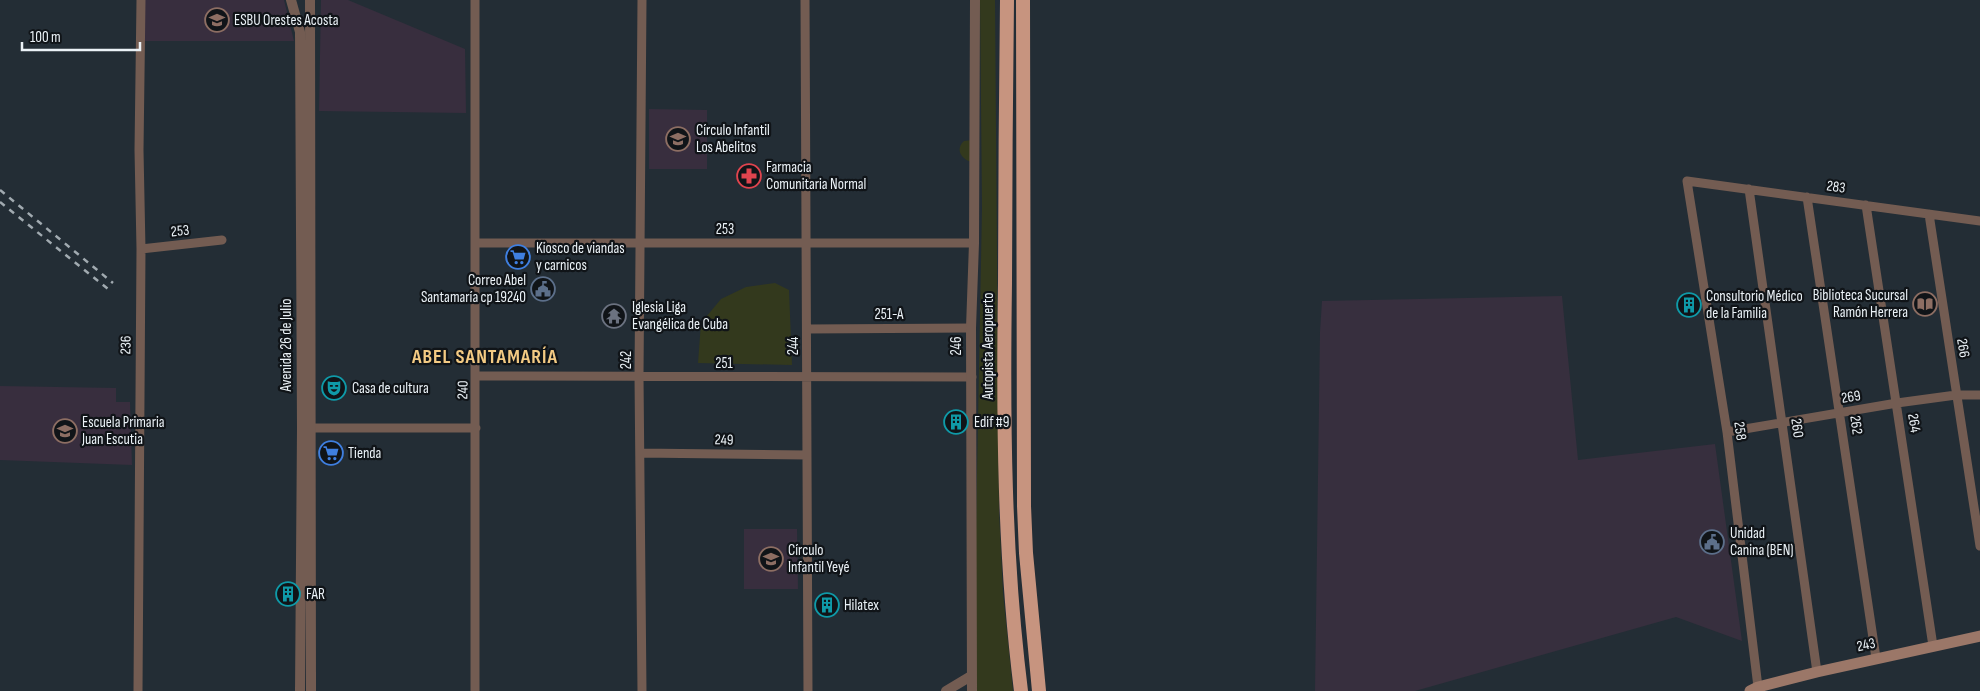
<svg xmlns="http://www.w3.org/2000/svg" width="1980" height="691" font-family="'Sofia Sans Condensed',sans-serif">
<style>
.commercial{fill:#372f3e}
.education{fill:#382e3e}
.green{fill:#33391d}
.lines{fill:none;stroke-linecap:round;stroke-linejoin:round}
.minor{stroke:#735c52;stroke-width:9}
.tertiary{stroke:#735c52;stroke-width:10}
.secondary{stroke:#9b7768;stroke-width:11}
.trunk{stroke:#c7947f;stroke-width:14}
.rail{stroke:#a1aab0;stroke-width:2.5;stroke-dasharray:6 6;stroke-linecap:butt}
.labels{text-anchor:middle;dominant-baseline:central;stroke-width:4.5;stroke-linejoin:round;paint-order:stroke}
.poi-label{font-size:15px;fill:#ebf2f7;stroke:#101418;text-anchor:start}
.street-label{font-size:15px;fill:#ebf2f7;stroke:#101418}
.district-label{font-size:20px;font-weight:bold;letter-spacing:1px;fill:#f3ca83;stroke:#101418}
</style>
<rect width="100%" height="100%" fill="#232d35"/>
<path class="commercial" d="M 1562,296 L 1578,460 L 1715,444 L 1742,641 L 1676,617 L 1415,691 L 1315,691 L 1320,332 L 1322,301 Z"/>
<path class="education" d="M 145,0 L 284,0 L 294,41 L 145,41 Z
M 321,0 L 348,0 L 465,49 L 466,113 L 319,111 Z
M 649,109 L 707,110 L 707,169 L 649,169 Z
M 0,386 L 116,388 L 116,402 L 130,402 L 132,465 L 0,460 Z
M 744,529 L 797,529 L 798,589 L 744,589 Z"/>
<path class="green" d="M 980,0 L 995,0 L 999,512 L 1003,593 L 1013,691 L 977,691 L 976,681 L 976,529 L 982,208 Z
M 972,140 L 971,162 C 961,159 955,149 964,141 Z
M 775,283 L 789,290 L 792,365 L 698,363 L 701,323 L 721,299 L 746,287 Z"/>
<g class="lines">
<path class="minor" d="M 475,0 L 475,691
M 642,0 L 639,376 L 642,691
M 805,0 L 808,691
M 1749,189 L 1817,672
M 1807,197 L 1876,658
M 1866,205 L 1933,646
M 1929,214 L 1980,546
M 476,243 L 974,243
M 141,249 L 222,240
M 807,329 L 971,328
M 477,376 L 972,377
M 304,428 L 476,428
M 1727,432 L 1897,403 L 1956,395 L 1980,395
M 640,453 L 807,455
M 1758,687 L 1727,432 L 1687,181 L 1980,221
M 138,691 L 141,249 L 139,150 L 141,0"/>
<path class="tertiary" d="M 291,0 L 300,32 L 302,428 L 300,691
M 310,0 L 311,691
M 946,691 L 971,676
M 972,691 L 971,328 L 974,243 L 975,0"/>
<path class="secondary" d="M 1750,691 L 1758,687 L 1817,672 L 1980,636"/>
<path class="trunk" d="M 1007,0 C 1006,94 1005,189 1005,283 C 1003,420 1004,556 1021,691
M 1023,0 L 1024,506 L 1026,553 L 1039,691"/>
<path class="rail" d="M 0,190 L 113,283
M 0,202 L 108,289"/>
</g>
<defs>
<g id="school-ring" transform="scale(1.25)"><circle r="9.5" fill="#101418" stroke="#8d6e63" stroke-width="1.5"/><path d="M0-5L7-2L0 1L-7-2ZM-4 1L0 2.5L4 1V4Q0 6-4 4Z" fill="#8d6e63"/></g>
<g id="pharmacy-ring" transform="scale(1.25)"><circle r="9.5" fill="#101418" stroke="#e0444e" stroke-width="1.5"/><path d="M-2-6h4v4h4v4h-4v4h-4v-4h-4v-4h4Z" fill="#e0444e"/></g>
<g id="supermarket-ring" transform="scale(1.25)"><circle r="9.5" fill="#101418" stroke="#3f7fe0" stroke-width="1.5"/><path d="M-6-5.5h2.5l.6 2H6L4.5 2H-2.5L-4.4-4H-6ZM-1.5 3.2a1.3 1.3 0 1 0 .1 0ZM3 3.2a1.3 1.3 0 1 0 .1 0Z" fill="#3f7fe0"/></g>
<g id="civic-ring" transform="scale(1.25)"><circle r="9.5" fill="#101418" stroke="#5c6f8a" stroke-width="1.5"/><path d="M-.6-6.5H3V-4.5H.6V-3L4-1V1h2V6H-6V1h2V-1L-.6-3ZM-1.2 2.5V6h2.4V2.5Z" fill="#5c6f8a"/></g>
<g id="library-ring" transform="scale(1.25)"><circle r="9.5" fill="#101418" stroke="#8d6e63" stroke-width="1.5"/><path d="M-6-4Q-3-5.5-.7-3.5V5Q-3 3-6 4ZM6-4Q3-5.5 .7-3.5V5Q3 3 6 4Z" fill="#8d6e63"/></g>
<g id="building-ring" transform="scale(1.25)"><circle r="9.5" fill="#101418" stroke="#0f9aa8" stroke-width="1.5"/><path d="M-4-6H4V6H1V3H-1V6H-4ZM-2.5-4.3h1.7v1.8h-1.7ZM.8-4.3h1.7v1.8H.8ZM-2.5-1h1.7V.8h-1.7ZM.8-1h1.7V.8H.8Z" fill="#0f9aa8"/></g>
<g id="temple-ring" transform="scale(1.25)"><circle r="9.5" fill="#101418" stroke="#6b7280" stroke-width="1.5"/><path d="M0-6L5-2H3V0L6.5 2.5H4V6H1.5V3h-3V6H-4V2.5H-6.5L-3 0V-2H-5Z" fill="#6b7280"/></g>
<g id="theatre-ring" transform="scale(1.25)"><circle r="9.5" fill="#101418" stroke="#0f9aa8" stroke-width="1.5"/><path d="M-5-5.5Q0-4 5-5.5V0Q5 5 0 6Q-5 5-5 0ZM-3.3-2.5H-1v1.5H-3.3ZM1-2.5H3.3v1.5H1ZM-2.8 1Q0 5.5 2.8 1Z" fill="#0f9aa8"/></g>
</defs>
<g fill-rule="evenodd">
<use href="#school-ring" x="217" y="20"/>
<use href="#school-ring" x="678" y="139"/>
<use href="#pharmacy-ring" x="749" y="176"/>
<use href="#supermarket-ring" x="518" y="257"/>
<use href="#civic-ring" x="543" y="289"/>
<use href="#library-ring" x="1925" y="304"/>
<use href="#building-ring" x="1689" y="305"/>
<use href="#temple-ring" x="614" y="316"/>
<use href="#theatre-ring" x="334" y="388"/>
<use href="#building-ring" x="956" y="422"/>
<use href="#school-ring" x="65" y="431"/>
<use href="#supermarket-ring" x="331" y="453"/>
<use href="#civic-ring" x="1712" y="542"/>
<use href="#school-ring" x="771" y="559"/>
<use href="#building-ring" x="288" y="594"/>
<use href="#building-ring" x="827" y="605"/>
</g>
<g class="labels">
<g class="poi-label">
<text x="234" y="20">ESBU Orestes Acosta</text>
<text x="696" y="130">Círculo Infantil<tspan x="696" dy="17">Los Abelitos</tspan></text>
<text x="766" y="167">Farmacia<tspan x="766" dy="17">Comunitaria Normal</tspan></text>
<text x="536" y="248">Kiosco de viandas<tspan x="536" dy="17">y carnicos</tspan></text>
<text x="526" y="280" text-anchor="end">Correo Abel<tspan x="526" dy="17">Santamaría cp 19240</tspan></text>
<text x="1908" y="295" text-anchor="end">Biblioteca Sucursal<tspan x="1908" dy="17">Ramón Herrera</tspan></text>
<text x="1706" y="296">Consultorio Médico<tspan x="1706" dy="17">de la Familia</tspan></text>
<text x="632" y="307">Iglesia Liga<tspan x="632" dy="17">Evangélica de Cuba</tspan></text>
<text x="352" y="388">Casa de cultura</text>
<text x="82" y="422">Escuela Primaria<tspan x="82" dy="17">Juan Escutia</tspan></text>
<text x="974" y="422">Edif #9</text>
<text x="348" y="453">Tienda</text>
<text x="1730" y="533">Unidad<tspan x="1730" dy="17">Canina (BEN)</tspan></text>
<text x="788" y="550">Círculo<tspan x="788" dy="17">Infantil Yeyé</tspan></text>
<text x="306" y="594">FAR</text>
<text x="844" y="605">Hilatex</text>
</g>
<g class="street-label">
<text transform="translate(1836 187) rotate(8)">283</text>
<text x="725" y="229">253</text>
<text transform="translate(180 231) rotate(-6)">253</text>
<text x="889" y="314">251-A</text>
<text transform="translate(126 345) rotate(-89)">236</text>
<text transform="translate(286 345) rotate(-90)">Avenida 26 de Julio</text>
<text transform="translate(793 346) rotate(-90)">244</text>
<text transform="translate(956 346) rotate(-90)">246</text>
<text transform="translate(988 346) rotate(-90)">Autopista Aeropuerto</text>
<text transform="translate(1963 348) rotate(81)">266</text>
<text transform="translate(626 360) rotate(-90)">242</text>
<text x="724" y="363">251</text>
<text transform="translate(463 390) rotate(-89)">240</text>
<text transform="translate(1851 397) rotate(-10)">269</text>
<text transform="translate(1914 423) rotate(81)">264</text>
<text transform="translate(1856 425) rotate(82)">262</text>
<text transform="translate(1797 428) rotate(82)">260</text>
<text transform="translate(1740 431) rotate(82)">258</text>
<text transform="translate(724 440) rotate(1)">249</text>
<text transform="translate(1866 645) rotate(-13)">243</text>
</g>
<g class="district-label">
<text x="485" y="357">ABEL SANTAMARÍA</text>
</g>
</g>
<path d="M22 42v8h118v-8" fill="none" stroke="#ebf2f7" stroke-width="2.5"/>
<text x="30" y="42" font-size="15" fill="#ebf2f7" stroke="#101418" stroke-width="4" paint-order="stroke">100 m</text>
</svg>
